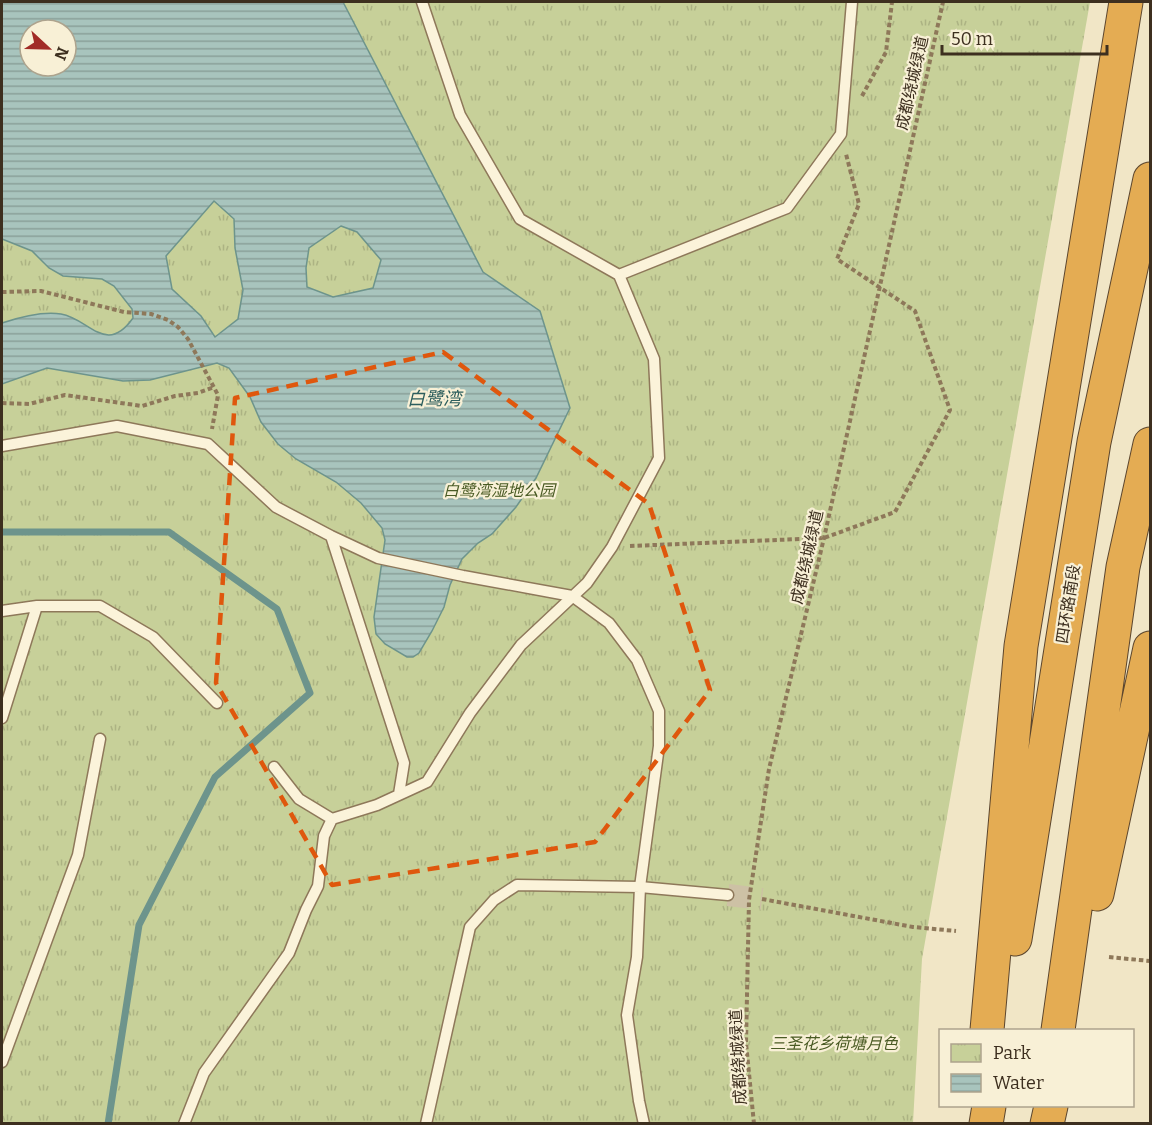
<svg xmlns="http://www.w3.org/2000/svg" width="1152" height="1125" font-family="Bitter,'Noto Sans SC',serif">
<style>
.park{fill:url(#park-tufts);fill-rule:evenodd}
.water{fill:url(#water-rules);stroke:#6d948c;stroke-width:1.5;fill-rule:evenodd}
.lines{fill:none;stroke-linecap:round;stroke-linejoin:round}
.stream{stroke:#6d948c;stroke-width:7}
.minor-tunnel{stroke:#cdc1a5;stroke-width:22;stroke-dasharray:22 11;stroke-linecap:butt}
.service-casing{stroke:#8e785a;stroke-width:13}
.motorway-casing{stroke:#5c462e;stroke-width:35}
.path{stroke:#8e785a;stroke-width:4;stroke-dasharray:4.5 3;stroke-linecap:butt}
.service{stroke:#fbf3da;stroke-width:10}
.motorway{stroke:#e4ac53;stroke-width:33}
.marked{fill:none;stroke:#df570d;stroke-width:4.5;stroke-dasharray:12 8;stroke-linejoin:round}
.labels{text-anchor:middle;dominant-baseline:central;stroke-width:4.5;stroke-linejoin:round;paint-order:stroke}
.street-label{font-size:16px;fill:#3d2f1f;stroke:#f8f0d6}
.park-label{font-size:16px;font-style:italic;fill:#4a5b24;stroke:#f8f0d6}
.water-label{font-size:18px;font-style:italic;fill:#2d5e5d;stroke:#f8f0d6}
</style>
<defs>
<pattern id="park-tufts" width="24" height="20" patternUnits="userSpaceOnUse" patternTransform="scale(1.5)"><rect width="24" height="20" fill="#c7d099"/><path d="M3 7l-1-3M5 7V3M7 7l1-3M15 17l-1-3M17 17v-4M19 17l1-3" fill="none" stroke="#acb383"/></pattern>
<pattern id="water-rules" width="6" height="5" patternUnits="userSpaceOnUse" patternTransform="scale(1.5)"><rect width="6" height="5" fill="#a8c4bd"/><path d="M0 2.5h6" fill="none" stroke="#8aa099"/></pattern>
</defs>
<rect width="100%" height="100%" fill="#f1e6c6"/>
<path class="park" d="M 2,2 L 1090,2 L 922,959 L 913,1123 L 2,1124 ZM 30,30 L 66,30 L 66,66 L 30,66 Z"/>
<path class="water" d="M 2,2 L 343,2 L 483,272 L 540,311 L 570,408 L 536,478 L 516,507 L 492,534 L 478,543 L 462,559 L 450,585 L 444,607 L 432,631 L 419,653 L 413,657 L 407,657 L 385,644 L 376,634 L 374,617 L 385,540 L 382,528 L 361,503 L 336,482 L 296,459 L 278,444 L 261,422 L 250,397 L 229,368 L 217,363 L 150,380 L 123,381 L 47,368 L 2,384 L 2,323 C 20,317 42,311 61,314 C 90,319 106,356 133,318 L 132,309 L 114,286 L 102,279 L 63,276 L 49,268 L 32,251 L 2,239 ZM 30,30 L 66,30 L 66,66 L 30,66 ZM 214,201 L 234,219 L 235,248 L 243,290 L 238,319 L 215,337 L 201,316 L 172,289 L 166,256 ZM 341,226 L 357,232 L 381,260 L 373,288 L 333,297 L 307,287 L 306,268 L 309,248 Z"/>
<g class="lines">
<path class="stream" d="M 2,532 L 169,532 L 277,609 L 310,693 L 215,777 L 139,925 L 108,1124"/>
<path class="minor-tunnel" d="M 728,895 L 762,899"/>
<g class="service-casing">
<path id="service" d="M 619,275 L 787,208 L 841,134 L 852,2
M 2,446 L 117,426 L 208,444 L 276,507 L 331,536 L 378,558 L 463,576 L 572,596 L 609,623 L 637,660 L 659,711 L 659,746 L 640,887 L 637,957 L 627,1015 L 639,1101 L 644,1124
M 331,536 L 404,763 L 399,794
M 2,611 L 37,606 L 100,606 L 153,637 L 217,703
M 2,718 L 37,606
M 274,767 L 299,799 L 332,819 L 377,805 L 427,782 L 470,713 L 521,645 L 587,583 L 612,547 L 659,458 L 654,359 L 619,275 L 520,219 L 460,115 L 422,2
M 2,1062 L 78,855 L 100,739
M 184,1124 L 204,1073 L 289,953 L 306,910 L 318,886 L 324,836 L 332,819
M 426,1124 L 470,927 L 494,900 L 517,885 L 640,887 L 728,895"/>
</g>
<g class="motorway-casing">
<path id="motorway" d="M 1097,894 L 1150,648
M 1015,939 L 1094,442 L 1150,179
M 987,1030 L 1021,646 L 1126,2
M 1058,1030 L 1123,567 L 1150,444
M 986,1124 L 989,1106
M 1047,1124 L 1051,1106"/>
</g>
<path class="path" d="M 862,96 L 886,52 L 892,2
M 2,292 L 41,291 L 124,312 L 151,314 L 168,320 L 178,327 L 188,339 L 218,395 L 212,429
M 2,403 L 29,404 L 65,395 L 142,406 L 175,396 L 198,393 L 214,387
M 630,546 L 824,538 L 895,512 L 950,410 L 915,311 L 837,259 L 859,204 L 846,154
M 762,899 L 913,927 L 956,931
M 1109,957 L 1150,961
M 754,1124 L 746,1043 L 749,900 L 769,769 L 824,538 L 943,2"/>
<use href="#service" class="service"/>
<use href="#motorway" class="motorway"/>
</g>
<path class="marked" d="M 443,352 L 649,504 L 710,690 L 595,842 L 332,885 L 216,683 L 235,398 Z"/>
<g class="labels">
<g class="street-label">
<text transform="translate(912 83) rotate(-77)">成都绕城绿道</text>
<text transform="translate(807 557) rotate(-77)">成都绕城绿道</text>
<text transform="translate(1068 604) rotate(-81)">四环路南段</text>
<text transform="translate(738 1057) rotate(-93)">成都绕城绿道</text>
</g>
<g class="park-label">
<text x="499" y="490">白鹭湾湿地公园</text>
<text x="834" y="1043">三圣花乡荷塘月色</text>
</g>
<g class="water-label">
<text x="434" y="399">白鹭湾</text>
</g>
</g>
<rect width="1152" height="1125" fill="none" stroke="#3d2f1f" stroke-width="6"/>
<rect x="939" y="1029" width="195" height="78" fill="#f8f0d6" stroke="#ada38d" stroke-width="1.5"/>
<rect x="951" y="1044" width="30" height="18" fill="url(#park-tufts)" stroke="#ada38d" stroke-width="1.5"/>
<text x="993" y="1059" font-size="18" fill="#3d2f1f">Park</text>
<rect x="951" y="1074" width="30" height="18" fill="url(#water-rules)" stroke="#ada38d" stroke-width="1.5"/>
<text x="993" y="1089" font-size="18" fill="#3d2f1f">Water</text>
<g transform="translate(48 48) rotate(112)"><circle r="28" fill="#f8f0d6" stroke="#ada38d" stroke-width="1.5"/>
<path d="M0-4.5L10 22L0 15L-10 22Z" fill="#a12b26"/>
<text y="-9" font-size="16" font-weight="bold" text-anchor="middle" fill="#3d2f1f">N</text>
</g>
<path d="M942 45v9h165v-9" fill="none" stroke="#3d2f1f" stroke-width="3"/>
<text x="951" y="45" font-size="18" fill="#3d2f1f" stroke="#f8f0d6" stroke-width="4.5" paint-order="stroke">50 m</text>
</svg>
